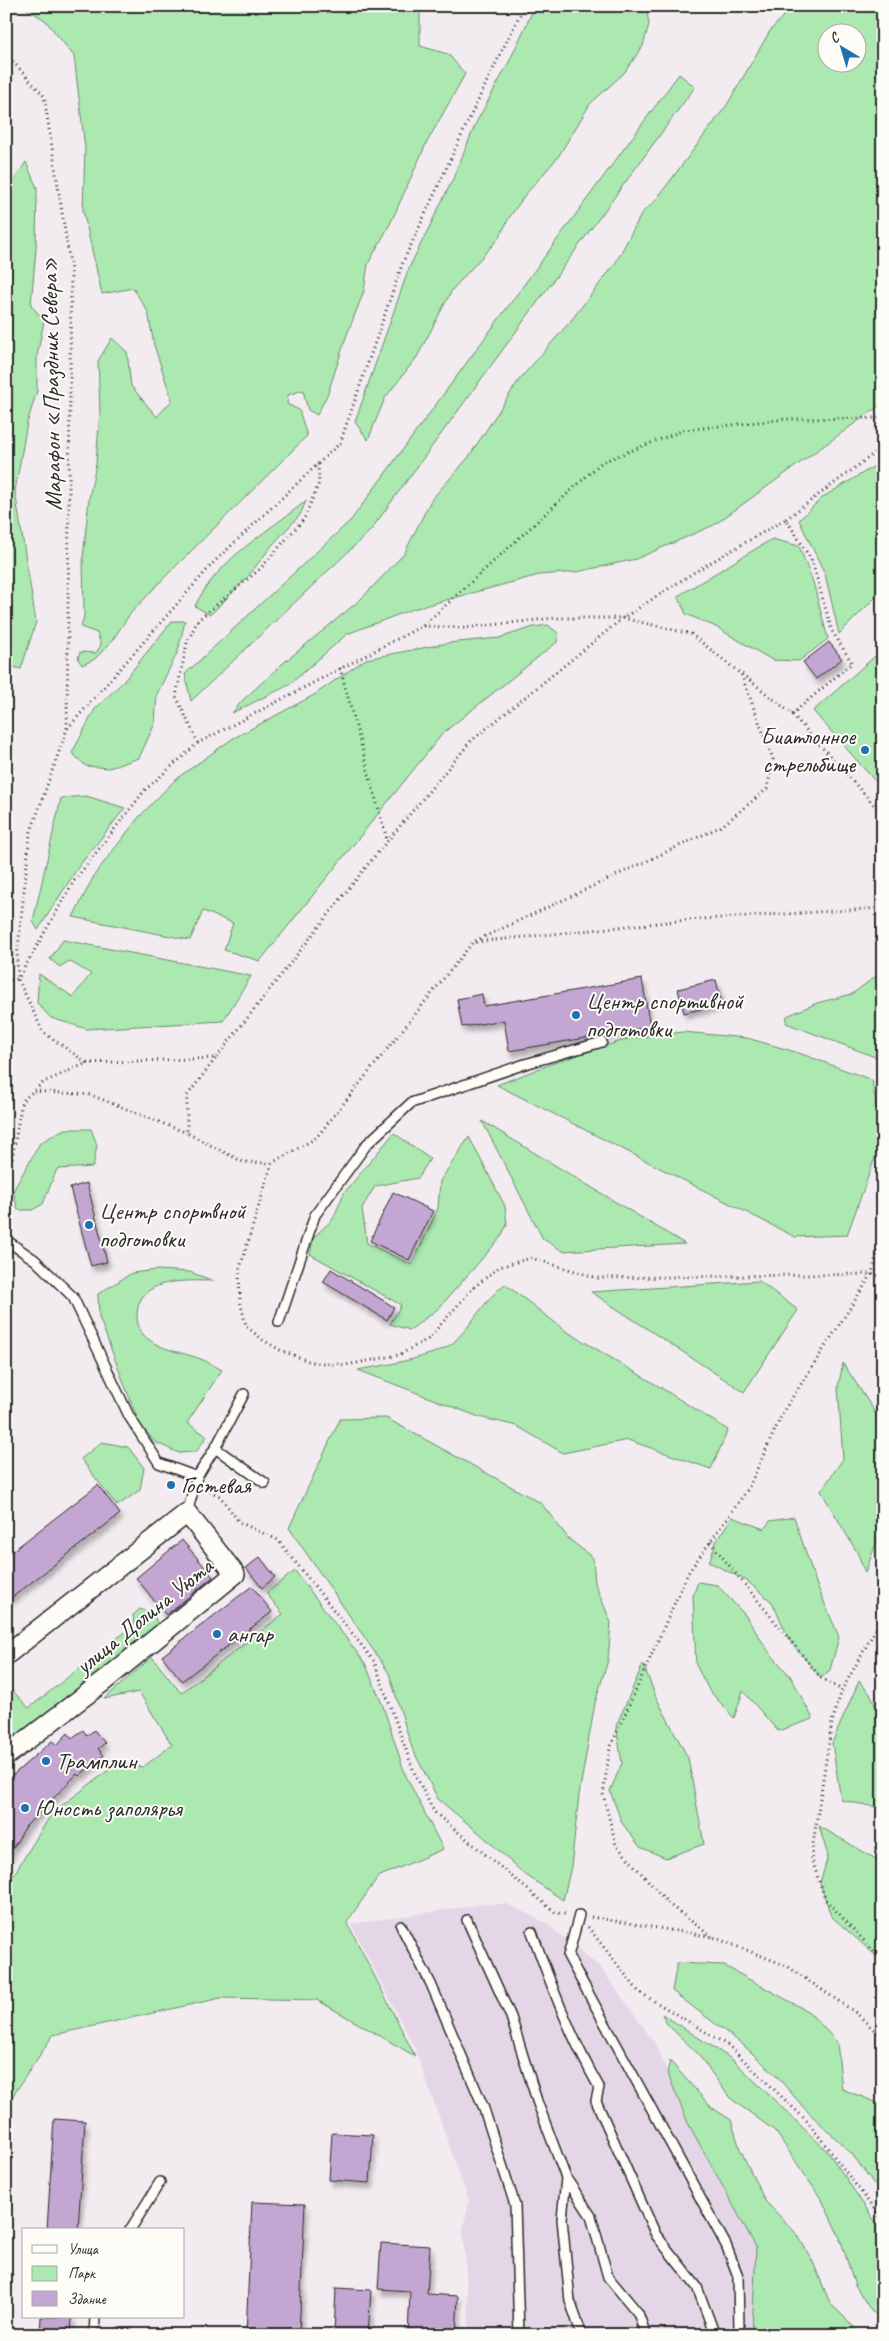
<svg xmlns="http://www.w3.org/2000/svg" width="889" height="2341" font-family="Caveat,sans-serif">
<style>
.built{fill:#e4d6e7}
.green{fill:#abe9b1;stroke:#6b8a6e;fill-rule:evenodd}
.building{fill:#c4a6d3;stroke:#2b2b2b;filter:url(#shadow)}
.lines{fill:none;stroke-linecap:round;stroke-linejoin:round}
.lane-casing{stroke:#2b2b2b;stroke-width:12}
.street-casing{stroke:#2b2b2b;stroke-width:22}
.path{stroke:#2b2b2b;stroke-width:3;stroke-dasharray:1 4;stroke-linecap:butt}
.lane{stroke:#fdfcf7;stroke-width:9}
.street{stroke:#fdfcf7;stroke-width:19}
.poi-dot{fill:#1f6fb2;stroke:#fdfcf7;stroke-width:2}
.labels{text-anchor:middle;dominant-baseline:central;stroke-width:4;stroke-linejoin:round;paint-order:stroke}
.street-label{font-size:24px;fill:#2b2b2b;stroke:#fdfcf7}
.poi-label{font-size:24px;fill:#2b2b2b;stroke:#fdfcf7;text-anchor:start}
</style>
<defs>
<filter id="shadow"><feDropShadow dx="3" dy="5.5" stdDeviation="2.5" flood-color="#0004"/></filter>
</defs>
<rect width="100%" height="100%" fill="#f2ebf0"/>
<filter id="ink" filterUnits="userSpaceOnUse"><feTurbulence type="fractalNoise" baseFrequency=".02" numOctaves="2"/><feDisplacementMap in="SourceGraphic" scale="10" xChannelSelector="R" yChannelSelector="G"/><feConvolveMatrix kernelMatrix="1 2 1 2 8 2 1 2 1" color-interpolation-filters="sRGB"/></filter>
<g filter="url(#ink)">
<path class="built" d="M 484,1904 L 507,1904 L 546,1923 L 601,1968 L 656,2045 L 688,2123 L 756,2247 L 752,2335 L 470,2335 L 463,2230 L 469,2201 L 415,2049 L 351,1924 Z"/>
<path class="green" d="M 22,6 L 420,6 L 420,46 L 448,54 L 465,74 L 426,144 L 391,222 L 368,264 L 364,291 L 346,337 L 328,393 L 317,415 L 308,410 L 303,390 L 288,395 L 287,404 L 299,410 L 307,436 L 164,578 L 130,614 L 111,642 L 95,659 L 82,665 L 78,659 L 80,652 L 96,653 L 101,645 L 97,633 L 81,627 L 84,616 L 83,558 L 89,499 L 96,464 L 100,411 L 98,361 L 112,338 L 127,352 L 131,386 L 157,417 L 172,400 L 154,345 L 148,312 L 133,288 L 102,294 L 83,210 L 85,148 L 74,56 L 45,20 Z
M 535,6 L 646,6 L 649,24 L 643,46 L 624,73 L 590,104 L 558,157 L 525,195 L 509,218 L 499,238 L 452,290 L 417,357 L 385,398 L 368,440 L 355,422 L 409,268 L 453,179 L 476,123 L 508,64 Z
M 792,6 L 883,6 L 883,403 L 714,525 L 636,559 L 577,572 L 539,575 L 413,609 L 347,634 L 289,685 L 232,713 L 241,702 L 281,665 L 360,600 L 404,554 L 431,500 L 468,458 L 519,380 L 569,323 L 615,264 L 642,213 L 655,201 L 727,105 L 770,31 ZM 826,32 L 856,32 L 856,62 L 826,62 Z
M 679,74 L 695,87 L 370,531 L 191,701 L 185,674 L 351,520 Z
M 26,162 L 37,188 L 36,248 L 31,305 L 44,321 L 37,356 L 37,391 L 27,423 L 15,491 L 36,622 L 21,669 L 6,665 L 6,232 L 9,229 C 2,193 7,191 26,162 Z
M 883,461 L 883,590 L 839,634 L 825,574 L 799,520 L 823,497 Z
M 306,501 L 300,515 L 274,543 L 245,580 L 210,615 L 195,606 C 217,560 267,532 306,501 Z
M 772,539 L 799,546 L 813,582 L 828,639 L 799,661 L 772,660 L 716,627 L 686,614 L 678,596 Z
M 172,621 L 185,621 L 178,651 L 157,694 L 155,723 L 139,758 L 109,768 L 86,766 L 72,753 L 95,709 L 123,682 Z
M 548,625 L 559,634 L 557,642 L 443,733 L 260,961 L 224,950 L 233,923 L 203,911 L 190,940 L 73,917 L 95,874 L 139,817 L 176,779 L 232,739 L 314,695 L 366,659 L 448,643 L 499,638 L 534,627 Z
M 883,649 L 883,790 L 813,711 Z
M 86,796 L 125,808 L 79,866 L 38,930 L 33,921 L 61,798 Z
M 63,940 L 251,976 L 223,1021 L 87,1029 L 51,1018 L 37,1003 L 39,974 L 73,997 L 91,974 L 69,961 L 60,967 L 50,959 Z
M 883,971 L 883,1060 L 786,1023 L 787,1016 L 817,1003 L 852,994 Z
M 6,1002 L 11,1003 L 6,1082 Z
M 683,1032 L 747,1038 L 799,1053 L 872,1080 L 882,1138 L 847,1235 L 795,1237 L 497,1085 L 551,1064 L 630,1038 Z
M 482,1121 L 685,1244 L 563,1251 L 543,1239 Z
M 64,1129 L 91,1129 L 97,1145 L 93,1167 L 57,1169 L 43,1204 L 32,1210 L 18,1210 L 13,1191 L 40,1143 Z
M 394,1133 L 430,1159 L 418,1178 L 375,1186 L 362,1208 L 367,1243 L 412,1265 L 438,1208 L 440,1181 L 469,1137 L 505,1206 L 507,1225 L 500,1238 L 439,1308 L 410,1330 L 390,1324 L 401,1305 L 310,1254 L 314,1237 L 333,1219 L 344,1193 Z
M 157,1270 L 190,1272 L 214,1281 C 187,1281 138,1276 137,1315 C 137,1324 140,1333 148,1339 C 164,1351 182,1352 201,1359 C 208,1362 215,1366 222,1370 L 187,1423 L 207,1436 L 196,1452 L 179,1453 L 155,1442 L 139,1423 L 99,1317 L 98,1294 L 132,1273 Z
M 759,1281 L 798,1310 L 744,1392 L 591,1292 Z
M 505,1284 L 566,1331 L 655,1384 L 728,1430 L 711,1469 L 628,1440 L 563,1453 L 517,1426 L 479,1417 L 358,1370 C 380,1366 438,1357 454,1342 C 473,1324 484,1300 505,1284 Z
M 843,1363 L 873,1409 L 883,1428 L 883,1493 L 875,1501 L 879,1536 L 865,1573 L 858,1554 L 821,1491 L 843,1459 L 838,1387 Z
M 386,1418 L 541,1503 L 569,1539 L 593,1558 L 595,1583 L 611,1623 L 608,1660 L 595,1703 L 579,1795 L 571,1867 L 563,1900 L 523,1873 L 484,1837 L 438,1799 L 412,1748 L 389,1673 L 289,1528 L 340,1419 Z
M 102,1442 L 128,1447 L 144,1468 L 140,1490 L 117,1506 L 81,1459 Z
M 732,1517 L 764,1529 L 770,1521 L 794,1517 L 816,1583 L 839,1637 L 830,1670 L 821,1678 L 790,1641 L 772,1602 L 747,1581 L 709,1562 L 717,1540 Z
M 295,1571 L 365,1663 L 383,1706 L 405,1774 L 443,1849 L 378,1877 L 347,1922 L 415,2056 L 317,2000 L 221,1998 L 53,2035 L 6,2106 L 6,1887 L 52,1813 L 118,1763 L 143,1767 L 172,1745 L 139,1692 L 104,1699 L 152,1657 L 181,1693 L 283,1614 L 266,1593 Z
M 698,1582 L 717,1585 L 745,1615 L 769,1652 L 791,1677 L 813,1719 L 778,1731 L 743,1691 L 734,1718 L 709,1690 L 696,1665 L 693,1596 Z
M 140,1609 L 154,1614 L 158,1627 L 31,1728 L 6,1740 L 6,1684 L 29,1708 L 134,1625 L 133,1615 Z
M 643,1664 L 656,1697 L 688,1758 L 704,1844 L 666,1858 L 640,1847 L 622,1823 L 610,1791 L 622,1763 L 616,1726 Z
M 859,1681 L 871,1695 L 883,1725 L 883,1807 L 880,1808 L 841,1800 L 832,1743 Z
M 819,1826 L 883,1863 L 883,1962 L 831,1916 L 820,1883 L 828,1856 Z
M 677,1963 L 723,1965 L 809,2012 L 837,2042 L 842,2089 L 883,2105 L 883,2192 L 877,2188 L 852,2154 L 805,2109 L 775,2074 L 742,2044 L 672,1991 Z
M 662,2014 L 733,2060 L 828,2152 L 883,2233 L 883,2319 L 871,2311 L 855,2285 L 840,2238 L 822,2200 L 775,2131 L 730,2098 L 698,2054 L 667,2024 Z
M 670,2061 L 711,2107 L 731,2120 L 740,2149 L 765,2201 L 797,2234 L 813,2262 L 830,2303 L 862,2335 L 752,2335 L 756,2247 L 688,2123 L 667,2072 Z"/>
<path class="building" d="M 829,642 L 842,659 L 816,679 L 803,662 Z
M 642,979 L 650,1027 L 509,1051 L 504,1020 L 462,1027 L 457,999 L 482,994 L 484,1006 Z
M 716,980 L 722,1004 L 684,1013 L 678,989 Z
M 87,1183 L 107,1262 L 91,1266 L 70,1188 Z
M 393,1192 L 433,1211 L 409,1260 L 370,1241 Z
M 331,1269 L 394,1307 L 387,1320 L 323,1282 Z
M 98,1485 L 120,1514 L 6,1602 L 6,1556 Z
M 182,1540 L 213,1577 L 166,1615 L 136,1578 Z
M 260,1557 L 275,1577 L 262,1588 L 246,1568 Z
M 252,1586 L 272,1612 L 182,1681 L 162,1656 Z
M 83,1730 L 87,1736 L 94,1730 L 105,1743 L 98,1749 L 104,1755 L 79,1776 L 77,1774 L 26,1826 L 6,1860 L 6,1781 L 52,1741 L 57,1745 L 68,1733 L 72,1738 Z
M 54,2119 L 85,2121 L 78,2230 L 47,2230 Z
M 332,2133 L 373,2135 L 370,2183 L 329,2180 Z
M 252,2202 L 305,2204 L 299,2335 L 246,2335 Z
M 381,2243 L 430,2246 L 427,2294 L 458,2296 L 456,2335 L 408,2335 L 410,2291 L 378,2289 Z
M 336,2288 L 371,2290 L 368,2335 L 334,2335 Z
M 41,2317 L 72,2317 L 71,2335 L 40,2335 Z"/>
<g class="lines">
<g class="lane-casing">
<path id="lane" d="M 6,1240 L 35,1260 L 73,1297 L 129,1416 L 159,1463 L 197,1477
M 279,1322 L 315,1215 L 367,1144 L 411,1103 L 525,1064 L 602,1042
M 215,1448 L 265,1483
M 187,1513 L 197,1477 L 218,1443 L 244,1394
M 579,1915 L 568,1956 L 726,2245 L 738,2276 L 739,2330 L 737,2335
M 467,1920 L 511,2017 L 537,2101 L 566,2178 L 562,2219 L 570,2301 L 582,2335
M 401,1926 L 431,1984 L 483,2106 L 515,2205 L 519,2335
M 532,1932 C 551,1985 571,2038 599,2087 L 596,2101 L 656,2235 L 697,2287 L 715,2335
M 566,2178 L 591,2216 L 608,2277 L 638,2313 L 646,2335
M 130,2230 L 160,2182
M 94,2335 L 95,2317"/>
</g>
<g class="street-casing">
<path id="street" d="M 6,1655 L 187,1513 L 235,1574 L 104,1681 L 6,1756"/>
</g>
<path class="path" d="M 6,54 L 44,96 L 71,270 L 67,729
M 786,519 L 883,447
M 423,626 L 602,462 L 684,430 L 786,419 L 883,418
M 340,668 L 387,840
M 742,674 L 792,714 L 883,815
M 198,743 L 176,696 L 187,643 L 198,620 L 260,569 L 304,519 L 319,483 L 318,464
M 476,942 L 686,920 L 883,908
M 6,982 L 18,979 L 17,958 L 30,834 L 67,729 L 214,562 L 340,443 L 403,262 L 476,104 L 524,6
M 87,1063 L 216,1058 L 369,863 L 471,741 L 623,618 L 696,571 L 786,519 L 812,561 L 832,631 L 852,663 L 792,714
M 34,1091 L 91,1095 L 187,1133
M 272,1163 L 239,1271 L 240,1301 L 246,1326 L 263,1340 L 280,1350 L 311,1362 L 346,1365 L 399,1355 L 428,1339 L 473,1288 L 499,1267 L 531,1258 L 598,1278 L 872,1274 L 883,1277
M 6,1193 L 22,1101 L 44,1082 L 87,1063 L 43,1032 L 18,979 L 74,881 L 145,790 L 198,743 L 422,626 L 464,628 L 555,618 L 623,618 L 691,634 L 741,674 L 773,759 L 767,789 L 722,826 L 473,942 L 316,1138 L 272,1163 L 243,1162 L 187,1133 L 187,1096 L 216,1058
M 205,1489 L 220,1496 L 239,1522 L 278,1540 L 374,1661 L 414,1772 L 434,1812 L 556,1913 L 568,1914
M 710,1542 L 821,1678 L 842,1690
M 883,1616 L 842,1690 L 832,1722 L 811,1857 L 825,1899 L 883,1961
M 591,1917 L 713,1937 L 787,1966 L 856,2013 L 883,2038
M 588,1927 L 639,1992 L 729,2046 L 808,2122 L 883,2221
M 712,1937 L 670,1905 L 616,1845 L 603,1794 L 610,1748 L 688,1573 L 748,1489 L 783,1412 L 872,1274 L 883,1227"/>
<use href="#lane" class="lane"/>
<use href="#street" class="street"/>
</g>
</g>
<g class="poi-dot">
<circle cx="865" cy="750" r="5"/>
<circle cx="576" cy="1015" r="5"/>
<circle cx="89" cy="1225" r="5"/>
<circle cx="171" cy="1485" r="5"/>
<circle cx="217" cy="1634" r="5"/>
<circle cx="46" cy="1761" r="5"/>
<circle cx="25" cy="1808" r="5"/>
</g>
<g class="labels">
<g class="street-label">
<text transform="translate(51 384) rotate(-91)">Марафон «Праздник Севера»</text>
<text transform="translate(144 1616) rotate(-39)">улица Долина Уюта</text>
</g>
<g class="poi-label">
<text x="855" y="736" text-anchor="end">Биатлонное<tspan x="855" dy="28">стрельбище</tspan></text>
<text x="586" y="1001">Центр спортивной<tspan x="586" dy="28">подготовки</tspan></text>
<text x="99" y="1211">Центр спортвной<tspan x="99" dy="28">подготовки</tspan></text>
<text x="181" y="1485">Гостевая</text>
<text x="227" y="1634">ангар</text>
<text x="56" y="1761">Трамплин</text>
<text x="35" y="1808">Юность заполярья</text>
</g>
</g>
<rect width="889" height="2341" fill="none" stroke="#fdfcf7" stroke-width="25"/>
<rect x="12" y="12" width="864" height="2316" fill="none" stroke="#2b2b2b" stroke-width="2" filter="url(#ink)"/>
<rect x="22" y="2228" width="162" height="90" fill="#fdfcf7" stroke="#a9a8a5"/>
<rect x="32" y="2245" width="25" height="8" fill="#fdfcf7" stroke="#a9a8a5"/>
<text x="68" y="2254" font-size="15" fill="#2b2b2b">Улица</text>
<rect x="32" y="2266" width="25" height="15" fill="#abe9b1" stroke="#a9a8a5"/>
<text x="68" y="2278" font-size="15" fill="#2b2b2b">Парк</text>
<rect x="32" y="2291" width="25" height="15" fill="#c4a6d3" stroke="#a9a8a5"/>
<text x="68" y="2304" font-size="15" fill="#2b2b2b">Здание</text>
<g transform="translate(842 48) rotate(322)"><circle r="24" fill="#fdfcf7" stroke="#a9a8a5"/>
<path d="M0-4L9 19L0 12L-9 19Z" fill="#1f6fb2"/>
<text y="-8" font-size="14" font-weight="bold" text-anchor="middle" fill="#2b2b2b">С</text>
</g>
</svg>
